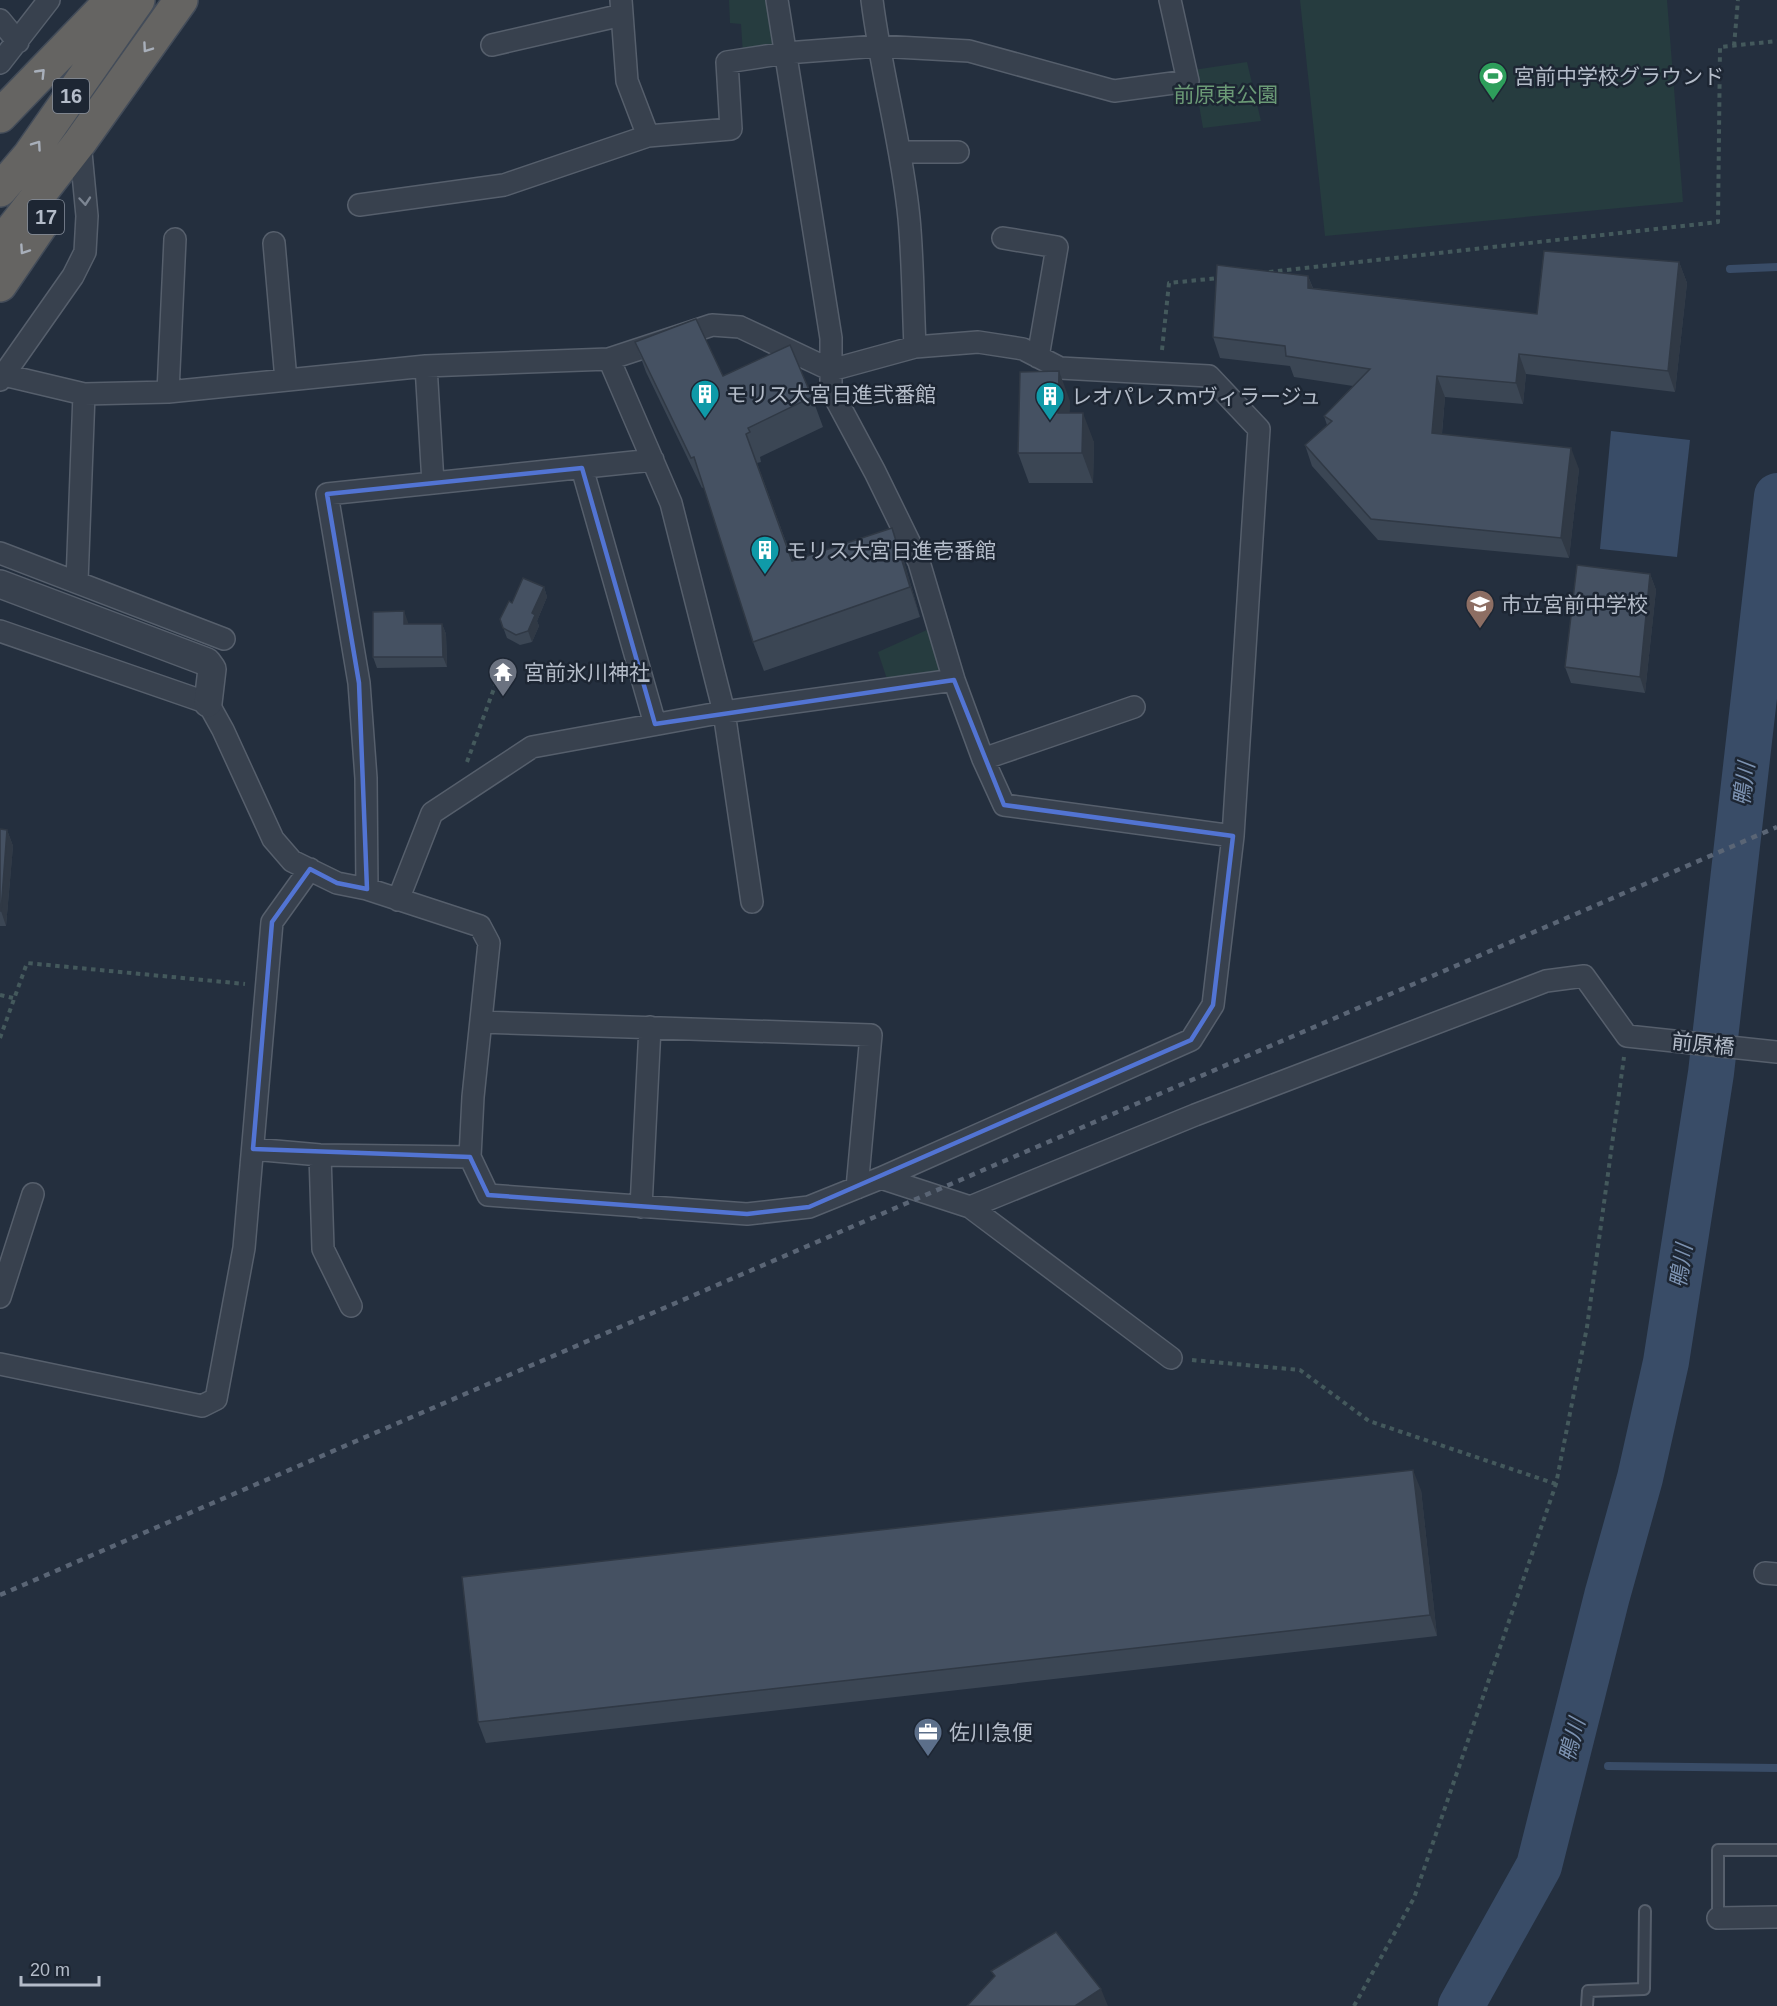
<svg xmlns="http://www.w3.org/2000/svg" width="1777" height="2006" font-family="Helvetica,'Noto Sans JP',sans-serif">
<style>
.green{fill:#263c3f}
.water{fill:#394c67}
.lines{fill:none;stroke-linecap:round;stroke-linejoin:round}
.stream{stroke:#394c67;stroke-width:8}
.river{stroke:#394c67;stroke-width:46}
.service-casing{stroke:#565f6c;stroke-width:14}
.minor-casing{stroke:#565f6c;stroke-width:24}
.tertiary-casing{stroke:#565f6c;stroke-width:30}
.trunk-casing{stroke:#434c59;stroke-width:36}
.path{stroke:#44595c;stroke-width:4;stroke-dasharray:4.5 4.5;stroke-linecap:butt}
.service{stroke:#38414e;stroke-width:10}
.minor{stroke:#38414e;stroke-width:21}
.tertiary{stroke:#38414e;stroke-width:27}
.trunk{stroke:#656462;stroke-width:33}
.rail{stroke:#5a6575;stroke-width:4.5;stroke-dasharray:6 6;stroke-linecap:butt}
.wall{fill:#3b4654}
.shaded-wall{fill:#303945}
.building{fill:#455162;stroke:#303945;stroke-width:1.5}
.oneway{stroke:#a8afba}
.oneway2{stroke:#7c8592}
.marked{fill:none;stroke:#5274d3;stroke-width:4.5;stroke-linejoin:round}
.labels{text-anchor:middle;dominant-baseline:central;stroke-width:5;stroke-linejoin:round;paint-order:stroke}
.shield{fill:#1d2633;stroke:#878f9c;stroke-width:1.5}
.shield-label{font-size:20px;font-weight:bold;fill:#b4bcc9}
.poi-label{font-size:21px;fill:#b4bcc9;stroke:#1d2633;text-anchor:start}
.park-label{font-size:21px;fill:#6b9a76;stroke:#1d2633}
.street-label{font-size:21px;fill:#b4bcc9;stroke:#1d2633}
.water-label{font-size:22px;font-style:italic;fill:#7c92b1;stroke:#1d2633}
</style>
<rect width="100%" height="100%" fill="#242f3e"/>
<path class="green" d="M 729,0 L 772,0 L 778,50 L 743,54 L 741,24 L 730,23 Z
M 1300,0 L 1667,0 L 1683,202 L 1325,236 Z
M 1247,62 L 1261,121 L 1203,128 L 1193,70 Z
M 929,629 L 942,674 L 887,679 L 878,652 Z"/>
<path class="water" d="M 1611,431 L 1690,440 L 1677,557 L 1600,549 Z"/>
<g class="lines">
<path class="stream" d="M 1730,269 L 1777,267
M 1765,592 L 1777,591
M 1608,1766 L 1777,1768"/>
<path class="river" d="M 1461,2006 L 1539,1866 L 1607,1596 L 1640,1478 L 1666,1362 L 1711,1073 L 1777,496"/>
<g class="service-casing">
<path id="service" d="M 1718,1918 L 1718,1850 L 1777,1850
M 1587,2006 L 1588,1991 L 1644,1989 L 1645,1911"/>
</g>
<g class="minor-casing">
<path id="minor" d="M 621,0 L 627,81 L 648,136 L 731,129 L 727,62 L 786,53 L 878,46 L 969,51 L 1114,91 L 1188,81 L 1170,0
M 872,0 C 881,73 902,145 909,218 C 913,261 913,304 915,347
M 0,20 L 18,42
M 492,45 L 622,15
M 0,63 L 49,0
M 900,152 L 958,152
M 359,205 L 504,185 L 648,136
M 1003,238 L 1057,247 L 1038,357
M 274,243 L 286,380
M 609,359 L 671,503 L 724,712 L 752,902
M 4,375 L 84,394 L 168,392 L 426,366 L 609,359 L 712,325 L 740,327 L 831,370 L 831,390 L 875,472 L 919,562 L 954,680 L 983,759 L 1004,805 L 1233,836
M 0,380 L 73,276 L 85,252 L 87,216 L 80,142
M 168,392 L 175,239
M 582,468 L 655,724
M 433,483 L 653,460
M 0,553 L 224,639
M 77,582 L 84,394
M 0,631 L 208,703 L 223,730 L 273,839 L 292,861 L 337,883 L 367,889 L 480,926 L 489,943 L 473,1097 L 470,1157 L 488,1195 L 747,1214 L 809,1207 L 881,1178 L 1191,1040 L 1213,1005 L 1233,836 L 1259,429 L 1209,376 L 1060,368 L 1023,349 L 978,342 L 915,347 L 831,370 L 831,338 L 777,0
M 983,759 L 1134,707
M 367,889 L 366,778 L 359,683 L 327,494 L 433,483 L 426,366
M 398,900 L 432,813 L 532,747 L 724,712 L 954,680
M 481,1022 L 871,1035 L 857,1188
M 253,1149 L 320,1155 L 470,1157
M 320,1155 L 323,1249 L 351,1306
M 881,1178 L 970,1207 L 1195,1115 L 1546,981 L 1584,976 L 1627,1036 L 1777,1052
M 641,1207 L 650,1027
M 970,1207 L 1171,1358
M 0,1297 L 33,1194
M 0,1364 L 202,1406 L 216,1399 L 244,1248 L 272,922 L 310,869
M 1765,1573 L 1777,1574
M 1718,1918 L 1777,1917"/>
</g>
<g class="tertiary-casing">
<path id="tertiary" d="M 0,584 L 207,662 L 212,669 L 208,703"/>
</g>
<g class="trunk-casing">
<path id="trunk" d="M 0,116 L 112,0
M 0,190 L 29,156 L 138,0
M 0,245 L 80,142 L 181,0
M 0,285 L 41,225"/>
</g>
<path class="path" d="M 1734,46 L 1738,0
M 1269,272 L 1718,222 L 1720,47 L 1777,41
M 1162,350 L 1169,283 L 1219,278
M 467,762 L 503,664
M 0,995 L 13,998
M 0,1038 L 27,963 L 245,984
M 1192,1360 L 1300,1370 L 1369,1421 L 1556,1484
M 1354,2006 L 1414,1898 L 1556,1484 L 1587,1327 L 1624,1057"/>
<use href="#service" class="service"/>
<use href="#minor" class="minor"/>
<use href="#tertiary" class="tertiary"/>
<use href="#trunk" class="trunk"/>
<path class="rail" d="M 0,1595 L 1777,827"/>
</g>
<path class="wall" d="M 1679,262 L 1687,283 L 1675,392 L 1526,374 L 1523,404 L 1445,397 L 1442,434 L 1579,469 L 1569,558 L 1378,540 L 1312,466 L 1305,445 L 1327,425 L 1324,416 L 1353,386 L 1294,377 L 1290,366 L 1220,358 L 1213,337 L 1308,276 L 1313,288 L 1537,314 Z
M 635,342 L 723,376 L 812,397 L 823,427 L 760,457 L 761,462 L 757,463 L 793,561 L 892,528 L 903,558 L 920,617 L 764,671 L 753,642 L 704,487 L 702,488 L 646,372 Z
M 1070,401 L 1069,413 L 1094,442 L 1093,483 L 1029,483 L 1018,453 Z
M 1650,574 L 1656,590 L 1645,693 L 1571,683 L 1565,667 Z
M 544,587 L 547,597 L 537,621 L 539,626 L 532,642 L 520,645 L 507,638 L 500,619 L 512,603 Z
M 408,622 L 408,624 L 442,624 L 446,634 L 447,667 L 377,668 L 373,657 Z
M 0,829 L 7,830 L 13,846 L 6,926 L 0,926 Z
M 1421,1490 L 1437,1636 L 486,1743 L 478,1722 Z"/>
<path class="shaded-wall" d="M 1679,262 L 1687,283 L 1675,392 L 1668,371 Z
M 1308,276 L 1316,297 L 1308,288 Z
M 1519,354 L 1526,374 L 1523,404 L 1516,383 Z
M 1059,371 L 1070,401 L 1069,442 L 1058,413 Z
M 1437,376 L 1445,397 L 1440,454 L 1432,433 Z
M 1083,413 L 1094,442 L 1093,483 L 1082,453 Z
M 1571,448 L 1579,469 L 1569,558 L 1561,538 Z
M 892,528 L 903,558 L 920,617 L 910,587 Z
M 1650,574 L 1656,590 L 1645,693 L 1640,677 Z
M 544,587 L 547,597 L 537,621 L 539,626 L 532,642 L 528,631 L 532,613 Z
M 404,611 L 408,622 L 408,635 L 404,624 Z
M 442,624 L 446,634 L 447,667 L 443,657 Z
M 7,830 L 13,846 L 6,926 L 1,911 Z
M 1413,1470 L 1421,1490 L 1437,1636 L 1430,1615 Z
M 1101,1989 L 1108,2006 L 1075,2006 Z"/>
<path class="building" d="M 1544,251 L 1679,262 L 1668,371 L 1519,354 L 1516,383 L 1437,376 L 1432,433 L 1571,448 L 1561,538 L 1371,519 L 1305,445 L 1332,421 L 1324,416 L 1370,369 L 1286,356 L 1285,346 L 1213,337 L 1217,265 L 1308,276 L 1308,288 L 1537,314 Z
M 696,319 L 723,376 L 790,345 L 812,397 L 748,428 L 750,432 L 746,434 L 792,561 L 892,528 L 910,587 L 753,642 L 694,457 L 691,458 L 635,342 Z
M 1059,371 L 1058,413 L 1083,413 L 1082,453 L 1018,453 L 1020,372 Z
M 1577,565 L 1650,574 L 1640,677 L 1565,667 Z
M 523,578 L 544,587 L 532,613 L 535,615 L 528,631 L 516,635 L 503,628 L 500,619 L 509,601 L 512,603 Z
M 404,611 L 404,624 L 442,624 L 443,657 L 373,657 L 373,612 Z
M 0,829 L 7,830 L 1,911 L 0,911 Z
M 1413,1470 L 1430,1615 L 478,1722 L 462,1577 Z
M 1056,1932 L 1101,1989 L 1075,2006 L 967,2006 L 995,1976 L 991,1971 Z"/>
<defs><path id="oneway-chevron" d="M-2-3.5L2.5 0L-2 3.5" fill="none" stroke-width="1.6" stroke-linecap="round" stroke-linejoin="round" transform="scale(1.5)"/></defs>
<g class="oneway">
<use href="#oneway-chevron" transform="translate(147 48) rotate(125)"/>
<use href="#oneway-chevron" transform="translate(41 73) rotate(-46)"/>
<use href="#oneway-chevron" transform="translate(37 145) rotate(-55)"/>
<use href="#oneway-chevron" transform="translate(24 250) rotate(124)"/>
</g>
<use class="oneway2" href="#oneway-chevron" transform="translate(85 201) rotate(85)"/>
<path class="marked" d="M 582,468 L 655,724 L 954,680 L 1004,805 L 1233,836 L 1213,1005 L 1191,1040 L 809,1207 L 747,1214 L 488,1195 L 470,1157 L 253,1149 L 272,922 L 310,869 L 337,883 L 367,889 L 359,683 L 327,494 Z"/>
<defs>
<g id="stadium-pin" transform="scale(1.5)"><path d="M0 17L-7.5 6A9.5 9.5 0 1 1 7.5 6Z" fill="#2e9e5b" stroke="#1d2633"/><path d="M0-5a6.5 5 0 1 0 0 10a6.5 5 0 1 0 0-10ZM-3.5-1.8h7v3.6h-7Z" fill="#fff"/></g>
<g id="building-pin" transform="scale(1.5)"><path d="M0 17L-7.5 6A9.5 9.5 0 1 1 7.5 6Z" fill="#0f9aa8" stroke="#1d2633"/><path d="M-4-6H4V6H1V3H-1V6H-4ZM-2.5-4.3h1.7v1.8h-1.7ZM.8-4.3h1.7v1.8H.8ZM-2.5-1h1.7V.8h-1.7ZM.8-1h1.7V.8H.8Z" fill="#fff"/></g>
<g id="school-pin" transform="scale(1.5)"><path d="M0 17L-7.5 6A9.5 9.5 0 1 1 7.5 6Z" fill="#8d6e63" stroke="#1d2633"/><path d="M0-5L7-2L0 1L-7-2ZM-4 1L0 2.5L4 1V4Q0 6-4 4Z" fill="#fff"/></g>
<g id="temple-pin" transform="scale(1.5)"><path d="M0 17L-7.5 6A9.5 9.5 0 1 1 7.5 6Z" fill="#6b7280" stroke="#1d2633"/><path d="M0-6L5-2H3V0L6.5 2.5H4V6H1.5V3h-3V6H-4V2.5H-6.5L-3 0V-2H-5Z" fill="#fff"/></g>
<g id="office-pin" transform="scale(1.5)"><path d="M0 17L-7.5 6A9.5 9.5 0 1 1 7.5 6Z" fill="#5c6f8a" stroke="#1d2633"/><path d="M-6-3h4V-5.5h4V-3h4V5H-6ZM-1-4.5V-3h2v-1.5ZM-6 0V1H6V0Z" fill="#fff"/></g>
</defs>
<g fill-rule="evenodd">
<use href="#stadium-pin" x="1493" y="76"/>
<use href="#building-pin" x="705" y="394"/>
<use href="#building-pin" x="1050" y="396"/>
<use href="#building-pin" x="765" y="550"/>
<use href="#school-pin" x="1480" y="604"/>
<use href="#temple-pin" x="503" y="672"/>
<use href="#office-pin" x="928" y="1732"/>
</g>
<g class="labels">
<g class="shield">
<rect x="53" y="79" width="36" height="34" rx="4.5"/>
<rect x="28" y="200" width="36" height="34" rx="4.5"/>
</g>
<g class="shield-label">
<text x="71" y="96">16</text>
<text x="46" y="217">17</text>
</g>
<g class="poi-label">
<text x="1514" y="76">宮前中学校グラウンド</text>
<text x="726" y="394">モリス大宮日進弐番館</text>
<text x="1071" y="396">レオパレスｍヴィラージュ</text>
<text x="786" y="550">モリス大宮日進壱番館</text>
<text x="1501" y="604">市立宮前中学校</text>
<text x="524" y="672">宮前氷川神社</text>
<text x="949" y="1732">佐川急便</text>
</g>
<g class="park-label">
<text x="1226" y="94">前原東公園</text>
</g>
<g class="street-label">
<text transform="translate(1703 1044) rotate(6)">前原橋</text>
</g>
<g class="water-label">
<text transform="translate(1744 784) rotate(-83)">鴨川</text>
<text transform="translate(1681 1266) rotate(-81)">鴨川</text>
<text transform="translate(1572 1740) rotate(-75)">鴨川</text>
</g>
</g>
<path d="M21 1976v9h78v-9" fill="none" stroke="#b4bcc9" stroke-width="3"/>
<text x="30" y="1976" font-size="18" fill="#b4bcc9" stroke="#1d2633" stroke-width="4.5" paint-order="stroke">20 m</text>
</svg>
